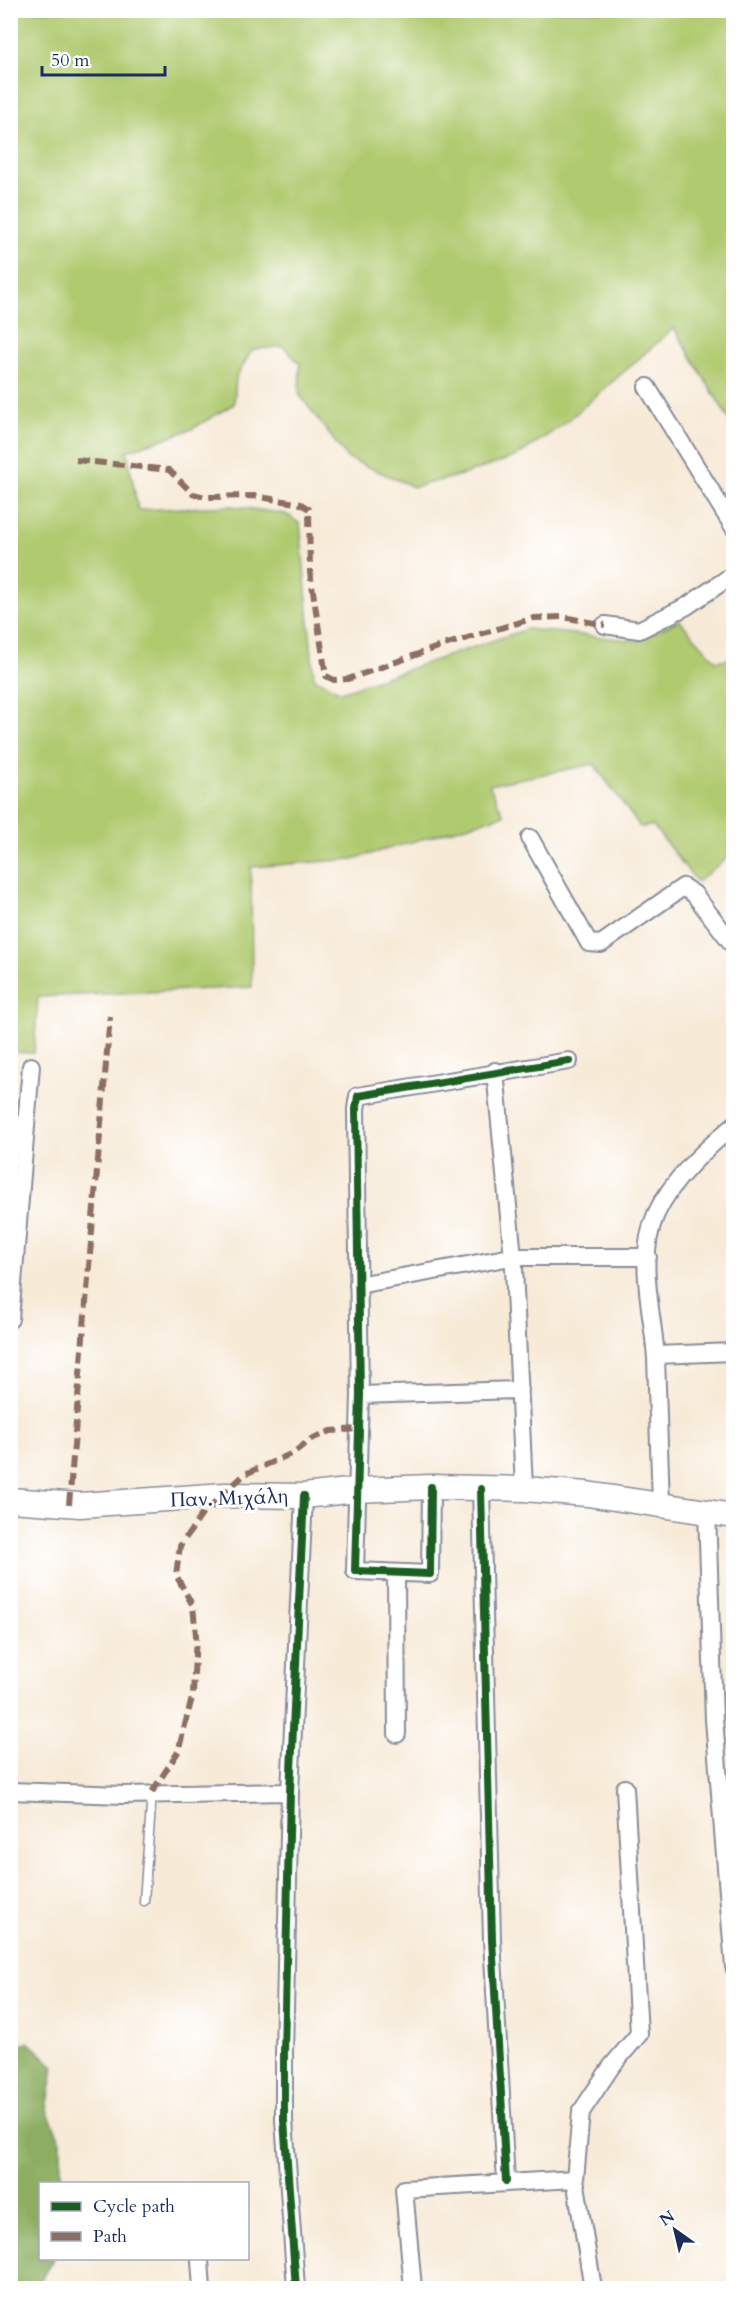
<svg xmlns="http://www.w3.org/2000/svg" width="744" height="2299" font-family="Cardo,serif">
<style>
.green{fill:#b0ca70;stroke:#667c67;stroke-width:1.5}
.forest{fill:#8cae62;stroke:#546e60;stroke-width:1.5}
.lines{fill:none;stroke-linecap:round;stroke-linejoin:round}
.lane-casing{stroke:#898c9a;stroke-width:11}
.street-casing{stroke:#898c9a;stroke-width:20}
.secondary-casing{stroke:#898c9a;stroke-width:27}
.lane{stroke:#fff;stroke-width:8}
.street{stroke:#fff;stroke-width:16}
.secondary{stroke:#fff;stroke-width:24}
.quiet{stroke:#8d6e63;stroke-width:6;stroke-dasharray:12 6;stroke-linecap:butt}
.cycleway-casing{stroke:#fff;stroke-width:11}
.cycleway{stroke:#1b5e20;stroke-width:8}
.labels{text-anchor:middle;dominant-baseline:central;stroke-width:6;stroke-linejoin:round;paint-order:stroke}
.street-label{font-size:20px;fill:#1b2f5e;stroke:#fff}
</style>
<rect width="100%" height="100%" fill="#fff"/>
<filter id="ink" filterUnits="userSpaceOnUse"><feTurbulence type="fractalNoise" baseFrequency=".0167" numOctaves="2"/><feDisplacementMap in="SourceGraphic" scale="12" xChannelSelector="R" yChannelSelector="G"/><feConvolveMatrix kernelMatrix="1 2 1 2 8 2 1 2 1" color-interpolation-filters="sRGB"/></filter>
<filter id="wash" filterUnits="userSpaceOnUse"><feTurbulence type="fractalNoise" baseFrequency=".008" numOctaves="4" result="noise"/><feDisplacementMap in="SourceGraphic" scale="24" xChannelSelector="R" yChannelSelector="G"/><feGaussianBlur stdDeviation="1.35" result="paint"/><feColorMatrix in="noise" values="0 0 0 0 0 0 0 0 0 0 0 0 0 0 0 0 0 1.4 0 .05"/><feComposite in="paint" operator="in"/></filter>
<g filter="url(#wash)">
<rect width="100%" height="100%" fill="#f7ead7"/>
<path class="green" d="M 10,11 L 733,11 L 733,426 L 674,328 L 564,424 L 517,456 L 465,474 L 414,487 L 347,458 L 299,394 L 300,364 L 283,346 L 252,350 L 236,377 L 234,404 L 192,429 L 127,451 L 138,510 L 232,506 L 286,514 L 300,524 L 314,678 L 341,692 L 527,629 L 638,641 L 679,620 L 716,661 L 728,659 L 733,663 L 733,853 L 697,882 L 653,826 L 640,827 L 594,764 L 489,785 L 504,815 L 353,859 L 251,867 L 252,987 L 38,997 L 34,1053 L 11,1052 Z"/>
<path class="forest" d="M 28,2042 L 54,2066 L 47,2110 L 61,2142 L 61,2183 L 40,2184 L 40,2258 L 53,2259 L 36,2288 L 11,2288 L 11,2051 Z"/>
</g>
<g filter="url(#ink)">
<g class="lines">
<g class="lane-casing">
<path id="lane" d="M 144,1901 L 152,1793"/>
</g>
<g class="street-casing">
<path id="street" d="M 647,387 L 734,528
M 605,625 L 639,630 L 687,606 L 734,574
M 530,838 L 589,943 L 601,944 L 683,887 L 694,894 L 734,946
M 495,1071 L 514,1268 L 524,1489
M 358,1285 L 511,1257 L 648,1257
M 10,1319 L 31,1066
M 656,1355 L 734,1352
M 360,1395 L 520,1390
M 431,1487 L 430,1574 L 355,1571 L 360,1395 L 356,1109 L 358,1096 L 569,1061
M 481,1489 L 492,1940 L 506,2181
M 661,1504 C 659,1455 658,1407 656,1358 C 653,1312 636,1259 656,1214 C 672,1179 705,1150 734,1125
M 707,1511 L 714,1719 L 734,1967
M 396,1573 L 397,1734
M 10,1791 L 123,1795 L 290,1792
M 575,2179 L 581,2112 L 611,2067 L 639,2034 L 625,1788
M 200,2261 L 202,2288
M 296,2288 L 284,2120 L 284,2053 L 290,1792 L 304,1496
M 413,2288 L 404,2189 L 575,2179 L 593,2288"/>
</g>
<g class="secondary-casing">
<path id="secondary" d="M 10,1500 L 80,1505 L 225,1495 L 304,1496 L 356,1490 L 431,1487 L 524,1489 L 587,1494 L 734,1516"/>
</g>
<use href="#lane" class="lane"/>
<use href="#street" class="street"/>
<use href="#secondary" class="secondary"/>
<path class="quiet" d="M 76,460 L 169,470 L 193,494 L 206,497 L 254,496 L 301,504 L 309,509 L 310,572 L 326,676 L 334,680 L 348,679 L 444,645 L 534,618 L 563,617 L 605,625
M 69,1505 L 110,1016
M 152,1792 L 178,1752 L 193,1694 L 196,1635 L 193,1606 L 176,1575 L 180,1546 L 203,1513 L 245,1474 L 293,1453 L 311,1439 L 331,1431 L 359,1429"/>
<g class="cycleway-casing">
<path id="cycleway" d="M 431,1487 L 430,1574 L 355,1571 L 360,1395 L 356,1109 L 358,1096 L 569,1061
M 481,1489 L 492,1940 L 506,2181
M 296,2288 L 284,2120 L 284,2053 L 290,1792 L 304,1496"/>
</g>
<use href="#cycleway" class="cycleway"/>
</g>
</g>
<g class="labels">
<g class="street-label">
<text transform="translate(229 1498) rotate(-2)">Παν. Μιχάλη</text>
</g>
</g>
<rect width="744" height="2299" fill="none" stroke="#fff" stroke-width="36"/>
<rect x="39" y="2182" width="210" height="78" fill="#ffffff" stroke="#a4acbf" stroke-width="1.5"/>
<rect x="51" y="2202" width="30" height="9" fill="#1b5e20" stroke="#a4acbf" stroke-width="1.5"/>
<text x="93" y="2212" font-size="18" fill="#1b2f5e">Cycle path</text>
<rect x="51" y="2232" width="30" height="9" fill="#8d6e63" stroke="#a4acbf" stroke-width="1.5"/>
<text x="93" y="2242" font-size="18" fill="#1b2f5e">Path</text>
<g transform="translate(675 2230) rotate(326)" stroke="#ffffff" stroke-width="4.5" paint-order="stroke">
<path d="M0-4.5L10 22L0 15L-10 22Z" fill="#1b2f5e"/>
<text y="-9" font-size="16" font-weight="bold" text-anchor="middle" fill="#1b2f5e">N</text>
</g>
<path d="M42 66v9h123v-9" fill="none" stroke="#1b2f5e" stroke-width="3"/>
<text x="51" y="66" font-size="18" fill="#1b2f5e" stroke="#ffffff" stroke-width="4.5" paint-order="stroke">50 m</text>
</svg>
